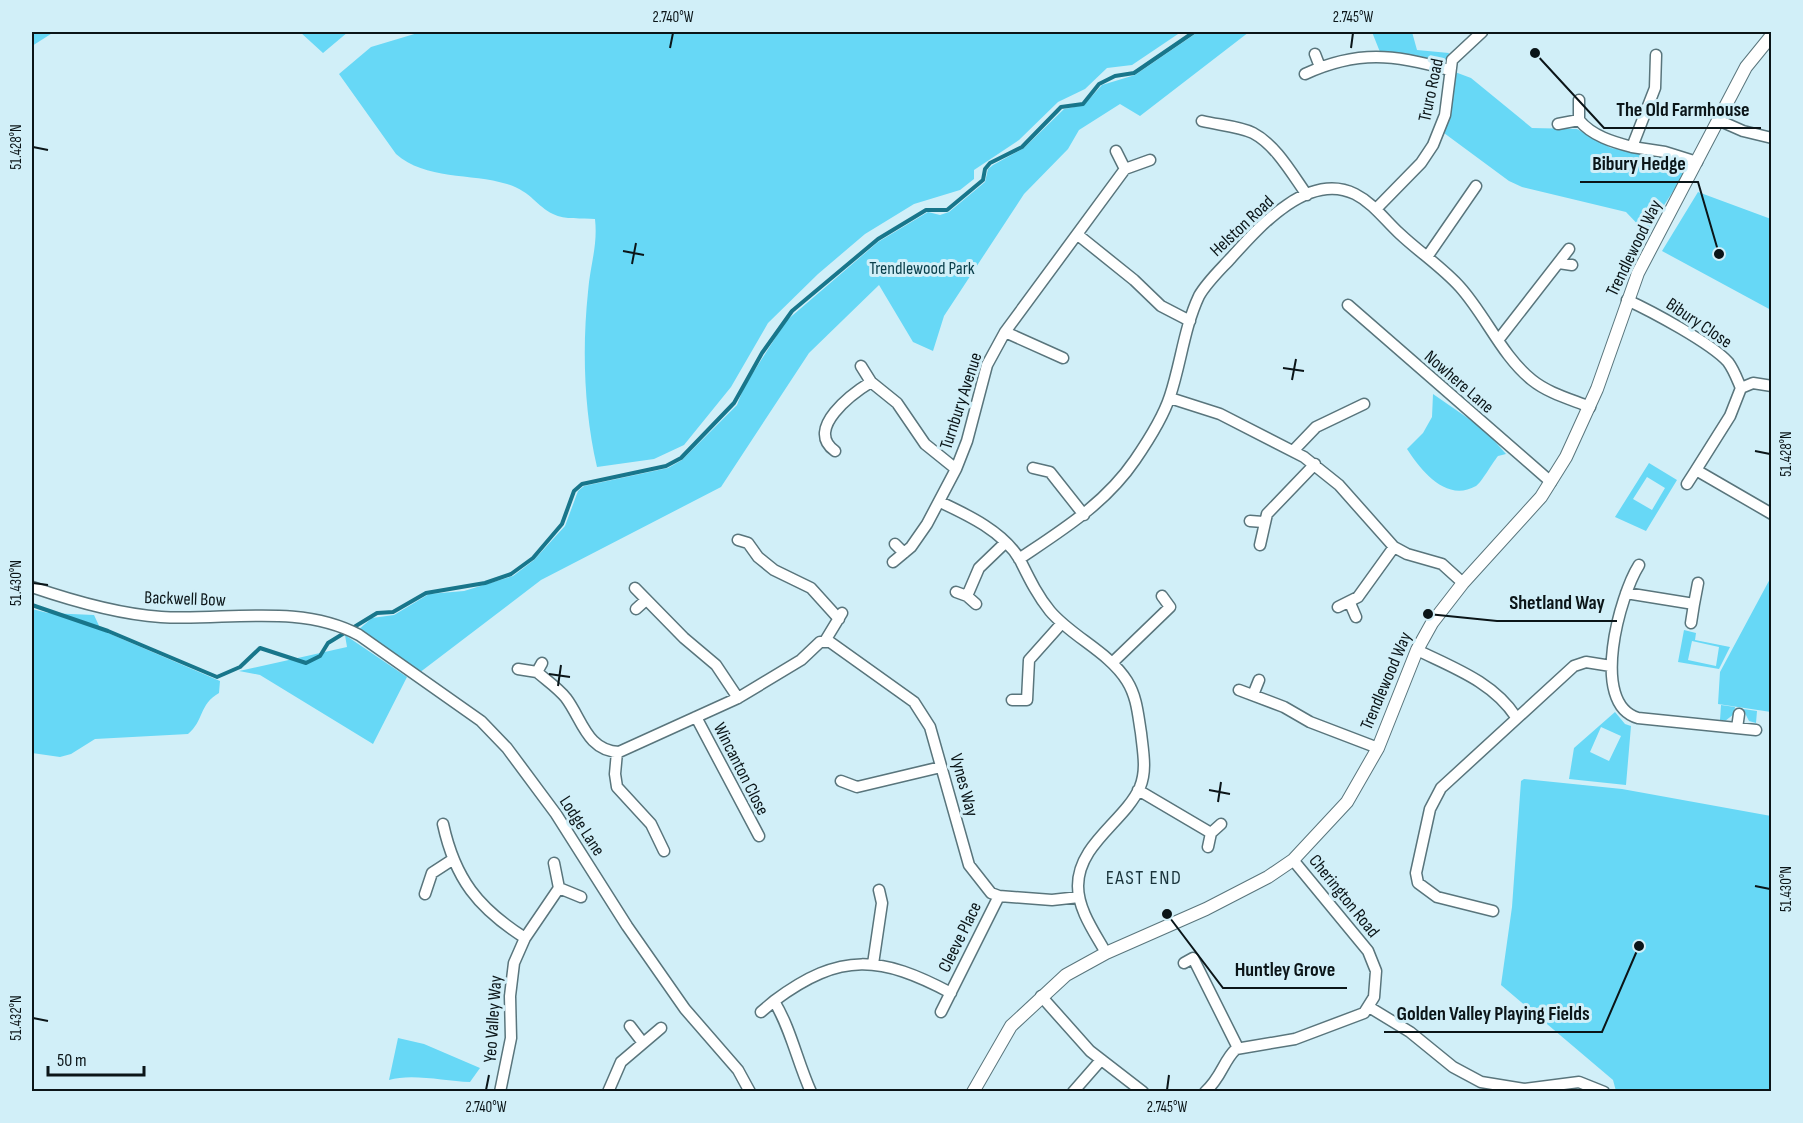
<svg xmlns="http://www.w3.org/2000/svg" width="1803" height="1123" font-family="'Sofia Sans Condensed',sans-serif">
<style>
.green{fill:#67d8f6;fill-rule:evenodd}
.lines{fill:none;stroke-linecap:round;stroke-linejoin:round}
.stream{stroke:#18768b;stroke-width:4}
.minor-casing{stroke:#59757c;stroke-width:13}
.tertiary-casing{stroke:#59757c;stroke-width:14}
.minor{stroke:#fff;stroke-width:10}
.tertiary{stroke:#fff;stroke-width:12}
.ticks{fill:none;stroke:#0b1518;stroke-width:2}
.labels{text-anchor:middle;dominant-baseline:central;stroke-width:6;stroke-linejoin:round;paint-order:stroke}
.street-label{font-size:18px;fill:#0b1518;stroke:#d1eff8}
.park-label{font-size:18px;fill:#0b404c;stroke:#d1eff8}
.neighbourhood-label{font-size:20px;letter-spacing:1.5px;fill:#1a343b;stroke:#d1eff8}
.leader{fill:none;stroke:#0b1518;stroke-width:2}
.callout-dot{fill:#0b1518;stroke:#d1eff8;stroke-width:2}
.callout-label{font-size:20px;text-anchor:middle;font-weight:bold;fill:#0b1518;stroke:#d1eff8;stroke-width:6;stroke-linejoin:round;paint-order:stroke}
.neatline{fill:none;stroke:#0b1518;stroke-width:2}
.ticks-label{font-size:15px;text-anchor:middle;fill:#0b1518}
</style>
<rect width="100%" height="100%" fill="#d1eff8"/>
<path class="green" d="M 32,32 L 54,32 L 32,46 Z
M 300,32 L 348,32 L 323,53 Z
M 421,32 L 1181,32 L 1132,65 L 1107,68 L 1085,89 L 1058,102 L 1019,140 L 974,170 L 974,179 L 960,190 L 914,204 L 865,234 L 818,274 L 768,323 L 731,387 L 684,445 L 654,459 L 597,467 C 584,411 582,349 588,292 C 590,265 598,246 595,219 C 582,218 565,220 553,214 C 536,206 532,192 507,184 C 471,173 425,180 396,154 L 339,74 L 371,47 Z
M 1198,32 L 1249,32 L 1140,116 L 1120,104 L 1079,130 L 1068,149 L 1024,194 L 944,316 L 933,351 L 913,342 L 879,285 L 809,353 L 721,487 L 541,580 L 419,673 L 358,630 L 372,618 L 394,615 L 429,594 L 464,591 L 513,576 L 534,560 L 565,526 L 578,491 L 584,486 L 668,468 L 682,460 L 737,405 L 744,387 L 786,321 L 878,242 L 928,212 L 940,215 L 949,212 L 985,182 L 988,169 L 993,165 L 1024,148 L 1064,109 L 1084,105 L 1102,85 L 1135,75 Z
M 1372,32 L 1412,32 L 1417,50 L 1449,53 L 1446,67 L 1380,52 Z
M 1455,72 L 1471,78 L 1532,128 L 1577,129 L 1611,148 L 1674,159 L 1682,167 L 1683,176 L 1646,233 L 1626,212 L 1522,187 L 1509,181 L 1444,133 L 1450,119 Z
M 1698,192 L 1771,219 L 1771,310 L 1662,251 Z
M 1433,394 L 1485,430 L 1506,454 L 1498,456 C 1493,462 1481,483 1476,486 C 1446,503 1421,470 1407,449 L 1423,433 L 1432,417 Z
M 1649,463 L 1677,480 L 1646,531 L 1615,517 ZM 1647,477 L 1665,488 L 1652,510 L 1633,499 Z
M 1771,577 L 1771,712 L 1718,704 L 1720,672 Z
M 32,609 L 48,613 L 94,615 L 101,630 L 220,681 L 219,693 C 199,704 204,721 188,734 L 95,739 L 71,754 L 60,757 L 32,753 Z
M 1684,630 L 1696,633 L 1695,640 L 1730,647 L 1719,669 L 1678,662 ZM 1692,641 L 1719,647 L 1716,666 L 1688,660 Z
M 345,635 L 407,677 L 373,744 L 260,675 L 239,671 L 347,647 Z
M 1721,705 L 1735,707 L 1734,714 L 1725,721 L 1720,720 Z
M 1743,709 L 1757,711 L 1756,723 L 1749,721 Z
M 1615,712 L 1625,724 L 1631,726 L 1626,785 L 1569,779 L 1574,748 ZM 1601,727 L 1621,736 L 1609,761 L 1590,752 Z
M 1524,779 L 1622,789 L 1771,816 L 1771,1091 L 1616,1091 L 1613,1080 L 1501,985 L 1512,907 L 1521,781 Z
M 398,1038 L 424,1044 L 480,1068 L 470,1082 C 445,1081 411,1073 389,1080 Z"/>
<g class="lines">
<path class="stream" d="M 32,605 L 108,631 L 217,677 L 240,667 L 260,648 L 306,663 L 320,656 L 328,643 L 377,613 L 393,612 L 426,593 L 485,583 L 511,574 L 533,558 L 562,524 L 574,491 L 582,484 L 666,466 L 681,458 L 734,403 L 762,353 L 792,311 L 878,239 L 926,210 L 947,210 L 983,180 L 985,169 L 990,163 L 1022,147 L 1061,107 L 1083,104 L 1099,84 L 1115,76 L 1134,73 L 1194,32"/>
<g class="minor-casing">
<path id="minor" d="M 1315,54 L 1320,67
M 1656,55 L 1655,88 L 1632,147 L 1665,152 L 1697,162
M 1305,74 C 1357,50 1395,54 1449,70
M 1579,100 L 1579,120 C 1592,136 1613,142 1632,147
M 1718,120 L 1743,131 L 1772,138
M 1202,121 C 1218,125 1239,126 1253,133 C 1276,145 1292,174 1307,195
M 1558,124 L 1579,120
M 1116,151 L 1125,169 L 1150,160
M 1376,209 L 1421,163 L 1433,145 L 1445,115 L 1452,60 L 1482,32
M 1078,235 L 1134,280 L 1161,306 L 1190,321
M 1427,257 L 1476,186
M 1559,263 L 1572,265
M 1627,300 C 1651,311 1711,343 1728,362 C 1734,370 1737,379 1741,388 L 1730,416 L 1696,470 L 1772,514
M 1348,305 L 1551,482
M 1005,332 L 1063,358
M 1499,339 L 1569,249
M 861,366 L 871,382 L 897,403 L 925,444 L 956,469
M 1741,388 L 1753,383 L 1772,386
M 1170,398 L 1220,414 L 1304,457 L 1339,485 L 1394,547 L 1407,554 L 1442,564 L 1463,583
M 835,451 C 804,429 853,393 871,382
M 1293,451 L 1316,427 L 1364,404
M 1033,468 L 1050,472 L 1084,515
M 1687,484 L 1696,470
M 940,502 C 968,515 1004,532 1020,560 C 1029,578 1037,595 1050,611 C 1072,637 1109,652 1127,681 C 1137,697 1138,715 1141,733 C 1143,752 1147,770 1140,787 C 1125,821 1078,844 1078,886 C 1078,910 1095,933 1106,953
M 1250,521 L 1263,522
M 738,540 L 748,543 L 758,557 L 774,570 L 811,588 L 839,619
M 895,544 L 904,553
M 1260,545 L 1267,514 L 1315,464
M 1019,559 C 1062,530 1105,504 1135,460 C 1148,441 1163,418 1170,396 C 1181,363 1184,328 1199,296 C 1207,282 1220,270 1231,258 C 1259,227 1308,171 1355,194 C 1373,203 1385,220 1399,233 C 1419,252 1442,267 1460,287 C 1486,316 1502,356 1532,380 C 1548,393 1570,399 1590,407
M 893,562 L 911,547 L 927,524 L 956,469 L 967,441 L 987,365 L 1005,332 L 1125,169
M 1639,565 C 1620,595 1589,704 1638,718 L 1756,730
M 32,587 C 73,601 117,614 161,617 C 225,621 300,603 359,635 L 481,721 L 507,748 L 556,814 L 627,926 L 685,1009 L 738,1070 L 750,1092
M 635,588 L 684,638 L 716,665 L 738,698
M 956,592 L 967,596 L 976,604
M 1626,593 L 1694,604 L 1698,583
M 967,596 L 979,568 L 1005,543
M 1350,603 L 1356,617
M 1338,607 L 1358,597 L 1394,547
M 636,609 L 646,600
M 1691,623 L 1694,604
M 825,641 L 842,613
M 1417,650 C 1454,668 1493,682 1516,717
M 1112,663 L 1170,607 L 1162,596
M 518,669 L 537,672 L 542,663
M 537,672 C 546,680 558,688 566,698 C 582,719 587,751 619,752 L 738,698 L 801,660 L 820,642 L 830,642 L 914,702 L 930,727 L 969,865 L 991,893 L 999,896 L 1052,900 L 1079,897
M 1239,690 L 1284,707 L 1310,722 L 1378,748
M 1253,695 L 1259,680
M 1012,700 L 1027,700 L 1029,660 L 1062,623
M 696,717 L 759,836
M 1737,728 L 1739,714
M 617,752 L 615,774 L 617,787 L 651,824 L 664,851
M 841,781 L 857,787 L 941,767
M 1138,790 L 1211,833
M 443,824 C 455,879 478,908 525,938
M 1208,847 L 1211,833 L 1221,824
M 559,888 L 581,897
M 425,894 L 432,873 L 452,860
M 1493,911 L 1437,897 L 1418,883 L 1416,873 L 1430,809 L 1441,788 L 1574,666 L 1586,662 L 1611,666
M 1184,963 L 1193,958 L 1238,1048
M 873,964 L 882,903 L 879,890
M 1041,996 L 1090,1051 L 1143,1092
M 1369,1007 L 1410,1032 L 1453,1067 L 1481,1082 L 1524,1089 L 1579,1082 L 1604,1092
M 761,1012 L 774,1001
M 941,1012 L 999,896
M 630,1026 L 643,1043
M 500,1092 L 511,1038 L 510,996 L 514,963 L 525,938 L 559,888 L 554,863
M 608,1092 L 621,1062 L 661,1028
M 811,1092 C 797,1061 791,1029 774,1001 C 841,951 881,956 951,993
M 1073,1092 L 1101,1060
M 1205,1092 C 1222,1077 1223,1061 1236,1049 L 1295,1039 L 1364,1013 L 1374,997 L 1376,971 L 1368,951 L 1293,860"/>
</g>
<g class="tertiary-casing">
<path id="tertiary" d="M 973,1092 L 1011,1026 L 1066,975 L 1106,953 L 1206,909 L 1268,877 L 1293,860 L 1347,802 L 1378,748 L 1417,650 L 1432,623 L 1463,583 L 1541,497 L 1566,457 L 1597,389 L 1638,273 L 1746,67 L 1772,35"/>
</g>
<use href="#minor" class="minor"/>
<use href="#tertiary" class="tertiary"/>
</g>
<path class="ticks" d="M 670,48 L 673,33M 1351,48 L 1353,33M 33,147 L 48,150M 623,251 L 644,255M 632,264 L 636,243M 1283,368 L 1304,371M 1292,380 L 1296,359M 1755,451 L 1770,454M 33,583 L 48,585M 549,674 L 570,677M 558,686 L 561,665M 1209,790 L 1230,794M 1218,802 L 1221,782M 1755,886 L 1770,889M 33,1018 L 48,1021M 486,1090 L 489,1075M 1167,1090 L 1169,1075"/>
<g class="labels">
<g class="street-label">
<text transform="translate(1431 90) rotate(-78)">Truro Road</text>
<text transform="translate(1242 226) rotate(-43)">Helston Road</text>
<text transform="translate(1634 248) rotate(-64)">Trendlewood Way</text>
<text transform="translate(1699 323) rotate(34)">Bibury Close</text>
<text transform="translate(1459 382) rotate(41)">Nowhere Lane</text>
<text transform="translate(961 401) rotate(-72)">Turnbury Avenue</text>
<text transform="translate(185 599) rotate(2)">Backwell Bow</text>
<text transform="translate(1386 681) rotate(-67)">Trendlewood Way</text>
<text transform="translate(741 769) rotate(63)">Wincanton Close</text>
<text transform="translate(964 785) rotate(75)">Vynes Way</text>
<text transform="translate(582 826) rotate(57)">Lodge Lane</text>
<text transform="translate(1344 896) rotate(51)">Cherington Road</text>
<text transform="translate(960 937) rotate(-64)">Cleeve Place</text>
<text transform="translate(493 1019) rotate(-86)">Yeo Valley Way</text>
</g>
<g class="park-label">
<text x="922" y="268">Trendlewood Park</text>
</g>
<g class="neighbourhood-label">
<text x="1144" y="878">EAST END</text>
</g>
</g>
<path class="leader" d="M1535 53L1604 128H1761M1719 254L1698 182H1580M1428 614L1497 621H1617M1167 914L1223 988H1347M1639 946L1602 1032H1384"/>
<g class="callout-dot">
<circle cx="1535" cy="53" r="6"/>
<circle cx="1719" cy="254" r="6"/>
<circle cx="1428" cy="614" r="6"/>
<circle cx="1167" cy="914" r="6"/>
<circle cx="1639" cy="946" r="6"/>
</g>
<g class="callout-label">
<text x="1683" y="116">The Old Farmhouse</text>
<text x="1639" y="170">Bibury Hedge</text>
<text x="1557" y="609">Shetland Way</text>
<text x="1285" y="976">Huntley Grove</text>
<text x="1493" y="1020">Golden Valley Playing Fields</text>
</g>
<rect width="1803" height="1123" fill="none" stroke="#d1eff8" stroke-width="66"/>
<path d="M48 1066v9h96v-9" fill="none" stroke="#0b1518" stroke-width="3"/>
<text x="57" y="1066" font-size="18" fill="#0b1518" stroke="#d1eff8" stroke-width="4.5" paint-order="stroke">50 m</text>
<rect x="33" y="33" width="1737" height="1057" class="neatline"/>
<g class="ticks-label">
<text x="673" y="22">2.740°W</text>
<text x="1353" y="22">2.745°W</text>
<text transform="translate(16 147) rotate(-90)" y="5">51.428°N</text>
<text transform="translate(1786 454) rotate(-90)" y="5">51.428°N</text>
<text transform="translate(16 583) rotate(-90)" y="5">51.430°N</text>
<text transform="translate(1786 889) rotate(-90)" y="5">51.430°N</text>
<text transform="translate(16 1018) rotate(-90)" y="5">51.432°N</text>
<text x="486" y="1112">2.740°W</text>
<text x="1167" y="1112">2.745°W</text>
</g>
</svg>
